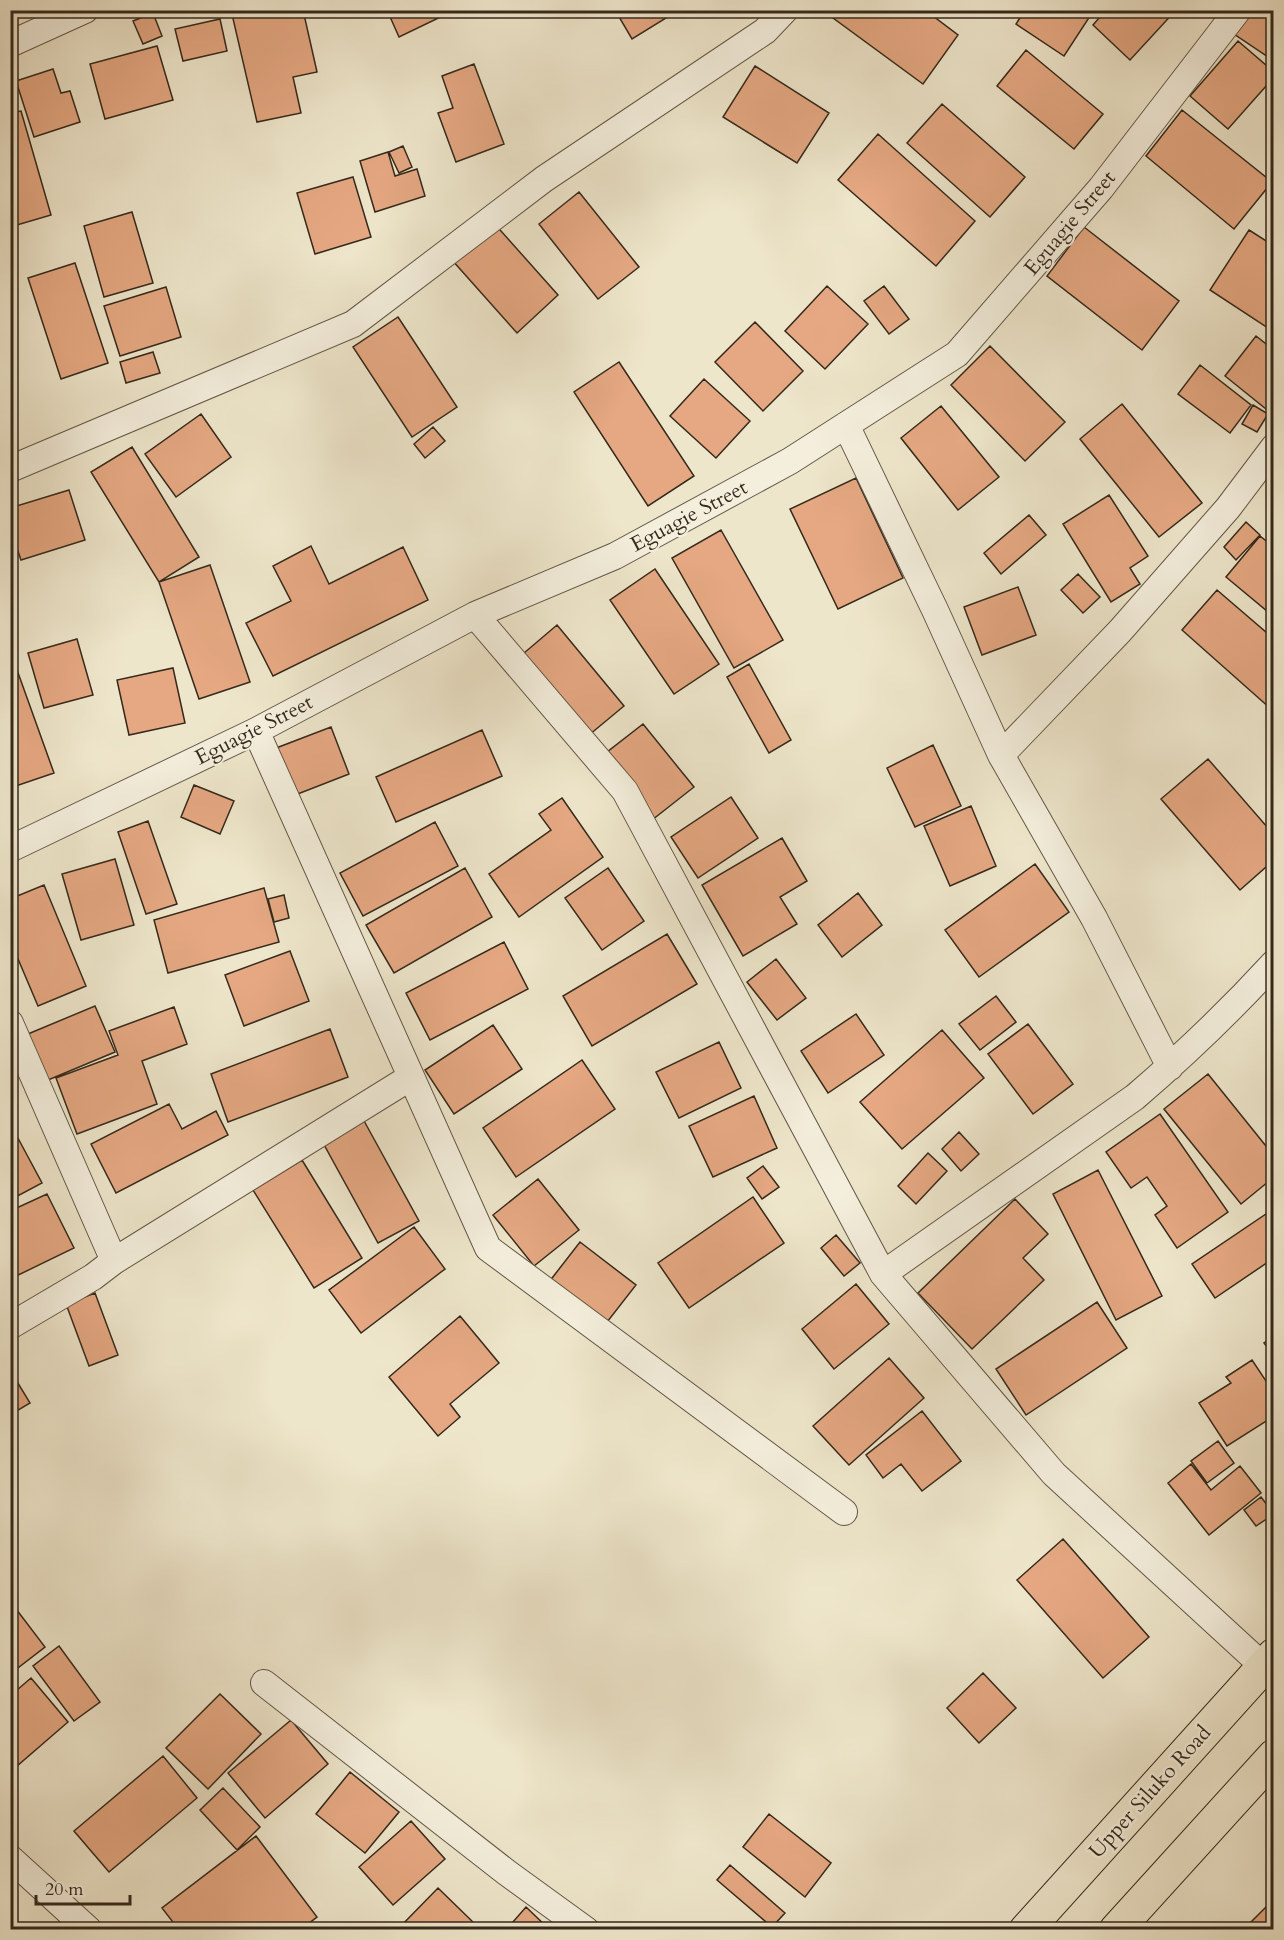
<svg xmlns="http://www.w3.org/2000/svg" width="1284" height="1940" font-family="Cardo,serif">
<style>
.building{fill:#e5a882;stroke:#35291c;stroke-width:1.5}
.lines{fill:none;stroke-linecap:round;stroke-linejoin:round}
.street-casing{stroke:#635848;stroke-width:28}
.primary-casing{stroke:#35291c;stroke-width:35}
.street{stroke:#f4efdd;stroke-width:26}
.primary{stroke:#eee6cb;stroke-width:33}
.labels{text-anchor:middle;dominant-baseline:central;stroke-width:4.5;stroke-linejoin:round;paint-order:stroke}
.street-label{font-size:21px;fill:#35291c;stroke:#f4efdd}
</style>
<rect width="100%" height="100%" fill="#eee6cb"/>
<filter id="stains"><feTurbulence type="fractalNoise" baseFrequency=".00333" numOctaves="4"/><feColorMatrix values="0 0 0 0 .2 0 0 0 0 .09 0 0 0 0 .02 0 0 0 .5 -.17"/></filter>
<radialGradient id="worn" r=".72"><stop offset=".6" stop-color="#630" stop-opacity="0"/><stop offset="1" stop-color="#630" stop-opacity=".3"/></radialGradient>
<path class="building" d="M 231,10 L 303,10 L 317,72 L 293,77 L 301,113 L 257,122 Z
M 387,10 L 455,10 L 399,37 Z
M 615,10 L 679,10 L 632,39 Z
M 832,10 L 925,10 L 958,35 L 923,84 L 829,15 Z
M 1025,10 L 1094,10 L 1064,56 L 1016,24 Z
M 1106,10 L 1176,10 L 1130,60 L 1093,25 Z
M 1245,10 L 1274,10 L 1274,61 L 1231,32 Z
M 153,13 L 162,36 L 143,44 L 133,21 Z
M 220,19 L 227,51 L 183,61 L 175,29 Z
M 1238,41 L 1274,72 L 1274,77 L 1228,129 L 1190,96 Z
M 157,46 L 173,100 L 105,119 L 90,64 Z
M 1026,50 L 1103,114 L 1074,149 L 997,86 Z
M 474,64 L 504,144 L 456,162 L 438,113 L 453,108 L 442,76 Z
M 755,66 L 829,113 L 797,163 L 723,117 Z
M 53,69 L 61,93 L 70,91 L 80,122 L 34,137 L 16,81 Z
M 942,104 L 1025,177 L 990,217 L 907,143 Z
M 1182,110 L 1272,182 L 1234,229 L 1146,156 Z
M 21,111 L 51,215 L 10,227 L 10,113 Z
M 878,134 L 975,221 L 936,266 L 838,180 Z
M 403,146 L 412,167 L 399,173 L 389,152 Z
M 388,152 L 395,176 L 417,169 L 425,196 L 375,212 L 360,161 Z
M 353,177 L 371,237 L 315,254 L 297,193 Z
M 579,192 L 639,267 L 598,299 L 539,224 Z
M 132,212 L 153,283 L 104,297 L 84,226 Z
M 493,222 L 558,295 L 517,333 L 452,260 Z
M 1084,227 L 1179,301 L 1142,350 L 1047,276 Z
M 1249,230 L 1274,246 L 1274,332 L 1210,290 Z
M 75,263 L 108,363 L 61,379 L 28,278 Z
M 827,286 L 868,324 L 825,369 L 785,331 Z
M 884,286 L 909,319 L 889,334 L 864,301 Z
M 166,287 L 181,337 L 120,356 L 104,306 Z
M 398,317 L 457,407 L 412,437 L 353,347 Z
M 755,322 L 803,371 L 763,411 L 715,362 Z
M 1256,336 L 1274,350 L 1274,410 L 1271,413 L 1225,376 Z
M 990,346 L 1065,422 L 1025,461 L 951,385 Z
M 153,352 L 160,373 L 126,383 L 120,362 Z
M 619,362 L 694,476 L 648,506 L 574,392 Z
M 1200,365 L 1251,405 L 1230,433 L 1178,394 Z
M 704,379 L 750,421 L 716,458 L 670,416 Z
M 1122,404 L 1202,503 L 1159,537 L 1080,439 Z
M 1253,405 L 1268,414 L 1257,432 L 1242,424 Z
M 941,406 L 999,477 L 958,510 L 901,438 Z
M 201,414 L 231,457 L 176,497 L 145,454 Z
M 433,427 L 445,441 L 425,458 L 414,444 Z
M 132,447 L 199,557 L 159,582 L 91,472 Z
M 856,478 L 903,578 L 838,609 L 790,509 Z
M 69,490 L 85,540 L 21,560 L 10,528 L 10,508 Z
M 1109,495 L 1148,556 L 1130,568 L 1140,584 L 1111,602 L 1063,524 Z
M 1029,515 L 1046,535 L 1001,574 L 984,553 Z
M 1246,522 L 1260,535 L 1236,560 L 1224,547 Z
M 721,530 L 783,640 L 734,668 L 672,558 Z
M 1260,536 L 1274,547 L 1274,617 L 1226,577 Z
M 311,546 L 329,584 L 403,547 L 428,600 L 273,676 L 246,623 L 291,601 L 273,566 Z
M 210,565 L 250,682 L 199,699 L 159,582 Z
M 655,569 L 719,664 L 674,694 L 610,600 Z
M 1078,574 L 1100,597 L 1083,613 L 1061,590 Z
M 1018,587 L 1036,635 L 982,655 L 964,607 Z
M 1217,590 L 1274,639 L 1274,706 L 1271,709 L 1182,630 Z
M 557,625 L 624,706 L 583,740 L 517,659 Z
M 77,639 L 93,695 L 44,708 L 28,653 Z
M 10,656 L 12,656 L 54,773 L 10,788 Z
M 749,664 L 791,740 L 769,753 L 727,677 Z
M 173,668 L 185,723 L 129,735 L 117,680 Z
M 643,724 L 694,787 L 652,820 L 602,756 Z
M 331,727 L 349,774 L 290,797 L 271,750 Z
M 482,730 L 502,776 L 396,822 L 376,777 Z
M 933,745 L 961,806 L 915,827 L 887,768 Z
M 1208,759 L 1274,835 L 1274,860 L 1240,890 L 1161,799 Z
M 194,785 L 234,801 L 220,834 L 181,817 Z
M 731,797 L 758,838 L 698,878 L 671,837 Z
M 562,798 L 603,857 L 519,917 L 489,874 L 551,830 L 539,814 Z
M 971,806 L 996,866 L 950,886 L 924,826 Z
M 148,821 L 177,904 L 146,914 L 118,832 Z
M 435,822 L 458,866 L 363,916 L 340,873 Z
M 782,838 L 807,881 L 780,897 L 797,924 L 743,956 L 702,885 Z
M 115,859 L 134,925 L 81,940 L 62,874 Z
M 1035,864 L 1069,912 L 979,977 L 945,930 Z
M 465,868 L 492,917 L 394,973 L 366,925 Z
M 608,868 L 644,921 L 602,950 L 565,898 Z
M 44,885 L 86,986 L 38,1006 L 10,940 L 10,899 Z
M 264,888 L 279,942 L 168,973 L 154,920 Z
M 858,893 L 882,925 L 842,957 L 818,925 Z
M 284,895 L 289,918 L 274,922 L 268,899 Z
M 667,934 L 697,984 L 592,1046 L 563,996 Z
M 504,942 L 528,989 L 430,1040 L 406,993 Z
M 290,951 L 309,1001 L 244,1026 L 225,975 Z
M 776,959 L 806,998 L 777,1020 L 747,982 Z
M 996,996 L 1016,1022 L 980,1050 L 959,1024 Z
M 95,1006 L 115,1052 L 48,1080 L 28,1034 Z
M 174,1007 L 187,1044 L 142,1061 L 157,1104 L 77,1134 L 56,1078 L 118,1055 L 109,1031 Z
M 856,1014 L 884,1055 L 828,1093 L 801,1051 Z
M 1028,1024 L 1073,1084 L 1033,1114 L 988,1054 Z
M 493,1025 L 522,1069 L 454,1114 L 425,1070 Z
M 330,1029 L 348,1077 L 228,1122 L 211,1074 Z
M 942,1030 L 984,1078 L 902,1149 L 860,1102 Z
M 719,1042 L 741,1088 L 679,1118 L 656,1072 Z
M 582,1060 L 615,1109 L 516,1177 L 483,1128 Z
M 1208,1074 L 1274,1156 L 1274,1177 L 1241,1204 L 1164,1109 Z
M 754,1096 L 777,1148 L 713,1177 L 689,1126 Z
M 169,1104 L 182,1129 L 216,1111 L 228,1135 L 116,1193 L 91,1144 Z
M 1160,1114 L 1228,1212 L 1177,1248 L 1155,1215 L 1167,1206 L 1147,1177 L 1131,1188 L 1106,1152 Z
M 363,1119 L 419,1221 L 378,1243 L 322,1141 Z
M 12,1127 L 42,1183 L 10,1200 L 10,1128 Z
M 959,1132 L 979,1154 L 961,1171 L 942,1149 Z
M 928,1153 L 947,1171 L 916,1204 L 898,1186 Z
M 302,1160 L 362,1258 L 314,1288 L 253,1190 Z
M 763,1166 L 779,1187 L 762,1199 L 747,1178 Z
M 1098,1170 L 1162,1296 L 1116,1320 L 1053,1194 Z
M 538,1179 L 579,1230 L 534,1266 L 493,1215 Z
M 47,1194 L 74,1248 L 10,1279 L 10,1211 Z
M 753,1197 L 784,1243 L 689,1308 L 658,1263 Z
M 1015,1199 L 1048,1234 L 1023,1258 L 1044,1280 L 972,1349 L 918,1293 Z
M 1266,1214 L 1274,1225 L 1274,1258 L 1215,1298 L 1192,1264 Z
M 414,1227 L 445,1269 L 361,1333 L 329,1290 Z
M 836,1235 L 860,1263 L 844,1276 L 821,1248 Z
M 580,1242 L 636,1285 L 604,1326 L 549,1282 Z
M 856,1284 L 889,1324 L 834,1369 L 802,1329 Z
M 95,1293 L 118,1355 L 89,1366 L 66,1304 Z
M 1097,1302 L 1127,1348 L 1026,1415 L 996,1369 Z
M 460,1316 L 499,1363 L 450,1404 L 460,1417 L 438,1436 L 389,1377 Z
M 1274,1336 L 1274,1356 L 1264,1343 Z
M 889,1358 L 924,1398 L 849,1465 L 813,1426 Z
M 1252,1360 L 1274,1393 L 1274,1416 L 1227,1446 L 1199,1403 L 1231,1383 L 1226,1377 Z
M 10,1370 L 30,1403 L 10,1415 Z
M 922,1411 L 961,1461 L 922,1491 L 901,1464 L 883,1478 L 866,1455 Z
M 1218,1441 L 1234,1463 L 1207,1483 L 1191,1461 Z
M 1191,1464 L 1211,1490 L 1240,1466 L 1261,1493 L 1209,1535 L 1168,1483 Z
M 1261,1497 L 1274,1514 L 1256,1526 L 1244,1510 Z
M 1063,1539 L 1149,1637 L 1103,1678 L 1017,1580 Z
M 10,1601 L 45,1647 L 10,1674 Z
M 59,1646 L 100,1702 L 74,1721 L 33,1666 Z
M 983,1673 L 1016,1708 L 979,1743 L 947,1708 Z
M 31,1678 L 68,1722 L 10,1772 L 10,1696 Z
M 220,1694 L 261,1734 L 208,1789 L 166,1748 Z
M 291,1720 L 328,1764 L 265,1818 L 228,1773 Z
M 163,1756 L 197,1798 L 109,1872 L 74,1831 Z
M 350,1772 L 399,1812 L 365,1853 L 316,1814 Z
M 223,1788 L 260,1827 L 237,1850 L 200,1810 Z
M 769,1814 L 831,1863 L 805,1897 L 743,1847 Z
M 411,1821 L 445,1859 L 393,1905 L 359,1867 Z
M 256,1836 L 317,1917 L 300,1930 L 179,1930 L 162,1908 Z
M 730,1865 L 785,1913 L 772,1927 L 717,1880 Z
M 438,1888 L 475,1924 L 470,1930 L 397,1930 Z
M 1270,1903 L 1274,1907 L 1274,1930 L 1243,1930 Z
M 526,1907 L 550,1930 L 506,1930 Z"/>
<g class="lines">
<g class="street-casing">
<path id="street" d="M 10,44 L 85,10
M 846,425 L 935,610 L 1001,755 L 1094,918 L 1170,1067
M 10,469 L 353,324 L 544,179 L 765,31 L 785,10
M 475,615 L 625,791 L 883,1274 L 1054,1474 L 1263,1666
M 256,731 L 488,1248 L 844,1512
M 1001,755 L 1120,631 L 1228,508 L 1274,447
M 10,849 L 256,731 L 475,615 L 615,556 L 790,461 L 957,354 L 1101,188 L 1238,10
M 10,1023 L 114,1261
M 883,1274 L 1135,1097 C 1184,1055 1230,1011 1274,963
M 10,1326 L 93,1277 L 114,1261 L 411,1077
M 264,1683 L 506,1872 L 586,1930
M 10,1858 L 89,1930"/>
</g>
<g class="primary-casing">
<path id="primary" d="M 1026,1930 L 1274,1655
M 1116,1930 L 1274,1756"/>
</g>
<use href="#street" class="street"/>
<use href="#primary" class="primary"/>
</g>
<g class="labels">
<g class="street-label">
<text transform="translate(1070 223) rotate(-50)">Eguagie Street</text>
<text transform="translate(689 516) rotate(-28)">Eguagie Street</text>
<text transform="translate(254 730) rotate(-27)">Eguagie Street</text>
<text transform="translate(1150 1792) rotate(-48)">Upper Siluko Road</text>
</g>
</g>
<rect width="1284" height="1940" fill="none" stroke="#eee6cb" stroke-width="36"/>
<rect x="12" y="12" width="1260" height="1916" fill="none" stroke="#35291c" stroke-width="3"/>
<rect x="18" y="18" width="1248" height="1904" fill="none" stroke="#35291c" stroke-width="1.5"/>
<path d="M36 1895v9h94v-9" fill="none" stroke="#35291c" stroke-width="3"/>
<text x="45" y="1895" font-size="18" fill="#35291c" stroke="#f4efdd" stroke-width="4.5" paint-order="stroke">20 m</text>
<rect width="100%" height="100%" filter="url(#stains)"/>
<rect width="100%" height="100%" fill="url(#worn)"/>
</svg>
